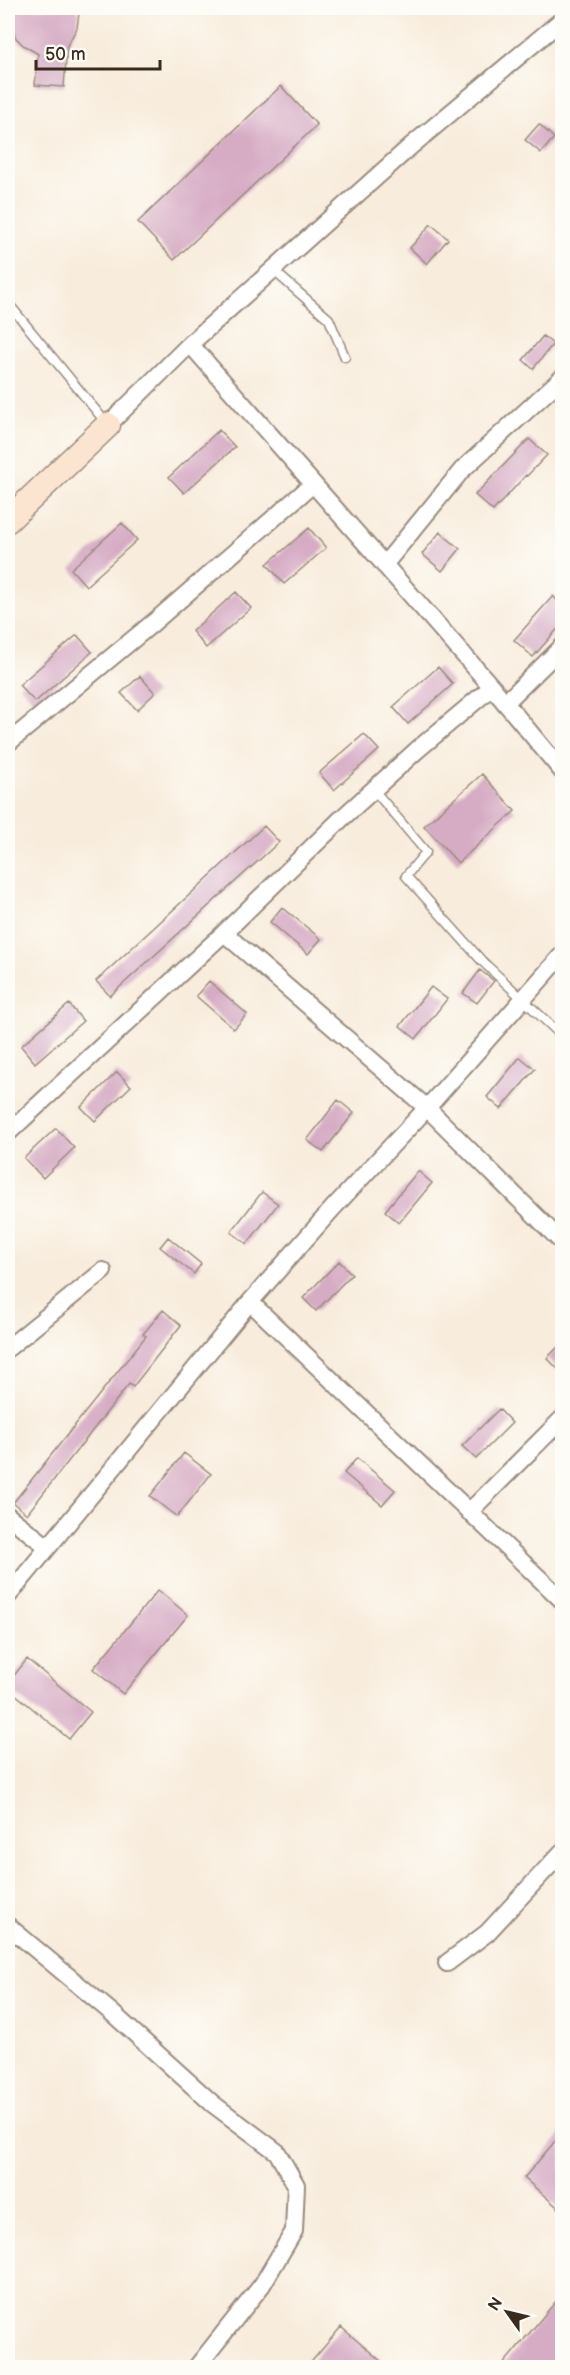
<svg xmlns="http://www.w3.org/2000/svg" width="570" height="2375" font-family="'Balsamiq Sans',sans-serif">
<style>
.building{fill:#d6abc4}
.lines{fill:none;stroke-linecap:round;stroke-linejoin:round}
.lane-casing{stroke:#9a8b7d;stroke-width:11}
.street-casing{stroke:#9a8b7d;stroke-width:20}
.secondary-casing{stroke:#9a8b7d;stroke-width:27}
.lane{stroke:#fff;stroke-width:8}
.street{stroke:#fff;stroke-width:16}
.secondary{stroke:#fce5d0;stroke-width:24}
</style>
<rect width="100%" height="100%" fill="#fdfcf7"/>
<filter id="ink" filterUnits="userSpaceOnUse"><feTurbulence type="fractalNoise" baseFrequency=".0167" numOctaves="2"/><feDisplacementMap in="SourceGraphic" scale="12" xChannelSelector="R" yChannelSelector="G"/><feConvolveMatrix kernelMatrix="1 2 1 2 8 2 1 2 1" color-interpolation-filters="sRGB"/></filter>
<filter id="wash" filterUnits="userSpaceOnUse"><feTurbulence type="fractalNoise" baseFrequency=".008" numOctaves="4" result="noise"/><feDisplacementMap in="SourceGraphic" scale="24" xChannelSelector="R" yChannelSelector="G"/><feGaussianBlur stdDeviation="1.35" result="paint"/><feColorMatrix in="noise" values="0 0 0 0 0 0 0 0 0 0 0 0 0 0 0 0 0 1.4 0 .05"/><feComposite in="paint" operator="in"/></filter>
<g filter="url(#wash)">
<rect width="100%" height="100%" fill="#f8ecdc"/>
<g id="blocks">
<path class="building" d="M 12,8 L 77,8 L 79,13 L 77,28 L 67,46 L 64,87 L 35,85 L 38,54 L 23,45 L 16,38 L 11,28 L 10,16 Z
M 281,86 L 317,125 L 174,260 L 138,222 Z
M 539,124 L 554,138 L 541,153 L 525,140 Z
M 431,224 L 448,239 L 427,264 L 410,248 Z
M 543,336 L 553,344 L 533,369 L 523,360 Z
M 219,430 L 235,447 L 184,493 L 169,477 Z
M 529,439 L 547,455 L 527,476 L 526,475 L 493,511 L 475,495 Z
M 122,523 L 137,540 L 86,586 L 71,569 Z
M 309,528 L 326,548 L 284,584 L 267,564 Z
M 440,532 L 460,549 L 442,571 L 422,554 Z
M 236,592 L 251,608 L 206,648 L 192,631 Z
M 553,596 L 562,605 L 562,624 L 533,657 L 514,640 Z
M 77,635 L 92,652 L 35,702 L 19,685 Z
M 438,667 L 453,684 L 408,724 L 393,707 Z
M 140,676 L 155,693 L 137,710 L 121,693 Z
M 364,734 L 379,750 L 334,790 L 319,773 Z
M 482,774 L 515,811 L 458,863 L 424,826 Z
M 264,826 L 279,842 L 110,996 L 96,981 Z
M 282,907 L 321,939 L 308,954 L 270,922 Z
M 480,970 L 494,981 L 477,1003 L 463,993 Z
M 209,981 L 247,1014 L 234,1029 L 196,996 Z
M 431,987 L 447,999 L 416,1039 L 400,1026 Z
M 69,1004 L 83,1021 L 35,1063 L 21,1046 Z
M 520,1057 L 535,1069 L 501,1109 L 487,1097 Z
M 117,1072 L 131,1086 L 95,1121 L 81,1107 Z
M 338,1100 L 354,1113 L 323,1152 L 307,1140 Z
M 56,1128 L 74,1148 L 43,1178 L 24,1158 Z
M 418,1171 L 432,1183 L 399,1223 L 385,1211 Z
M 262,1192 L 278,1204 L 247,1244 L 231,1232 Z
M 168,1237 L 201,1264 L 194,1274 L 160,1247 Z
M 339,1261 L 352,1274 L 316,1311 L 303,1298 Z
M 163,1310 L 181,1325 L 133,1387 L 129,1384 L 27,1514 L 13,1503 L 146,1336 L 143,1334 Z
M 562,1343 L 562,1373 L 547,1358 Z
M 499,1409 L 512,1423 L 476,1459 L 462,1446 Z
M 184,1453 L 211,1474 L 177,1517 L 150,1496 Z
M 357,1458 L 395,1490 L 382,1505 L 344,1473 Z
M 158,1590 L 188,1615 L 123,1694 L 93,1669 Z
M 27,1659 L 91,1712 L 69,1739 L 8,1688 L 8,1683 Z
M 562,2133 L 562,2211 L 524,2178 Z
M 562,2294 L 562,2367 L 501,2367 Z
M 341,2327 L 388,2367 L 307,2367 Z"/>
</g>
</g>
<g filter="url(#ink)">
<use href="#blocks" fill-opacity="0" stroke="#9a8b7d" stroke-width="1.5"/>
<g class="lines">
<g class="lane-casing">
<path id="lane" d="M 273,270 L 329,319 L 345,357
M 8,303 L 107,424
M 374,790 L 426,852 L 406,876 L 481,960 L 562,1036"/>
</g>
<g class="street-casing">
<path id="street" d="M 190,344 L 492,687 L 562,771
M 108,425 L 190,344 L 411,146 L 562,20
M 384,565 L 462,470 L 562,378
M 505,703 L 562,647
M 8,743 L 154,622 L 313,484
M 224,933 L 427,1108 L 562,1242
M 8,1133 L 224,933 L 341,819 L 417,750 L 492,687
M 250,1302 L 562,1600
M 8,1348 L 103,1271
M 469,1512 L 562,1419
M 8,1516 L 48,1547
M 8,1596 L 250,1302 L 333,1208 L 427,1108 L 562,955
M 8,1926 L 111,2012 L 213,2104 L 277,2152 L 296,2185 L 294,2231 L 262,2285 L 196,2368
M 447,1963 L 487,1933 L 562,1852"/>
</g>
<g class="secondary-casing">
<path id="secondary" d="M 8,520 L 108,425"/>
</g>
<use href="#lane" class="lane"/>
<use href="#street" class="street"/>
<use href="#secondary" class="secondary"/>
</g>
</g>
<rect width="570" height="2375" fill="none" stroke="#fdfcf7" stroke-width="30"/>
<g transform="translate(507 2312) rotate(304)" stroke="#fdfcf7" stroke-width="4.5" paint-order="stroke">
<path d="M0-4.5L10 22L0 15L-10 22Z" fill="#3b2a1e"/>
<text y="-9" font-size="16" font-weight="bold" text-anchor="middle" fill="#3b2a1e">N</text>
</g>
<path d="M36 60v9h124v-9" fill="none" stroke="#3b2a1e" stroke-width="3"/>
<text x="45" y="60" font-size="18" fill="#3b2a1e" stroke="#fdfcf7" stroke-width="4.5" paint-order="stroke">50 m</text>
</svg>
